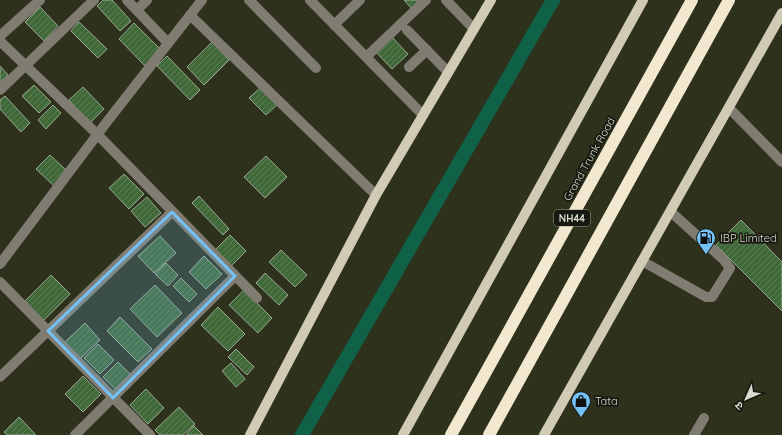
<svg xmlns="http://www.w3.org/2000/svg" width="782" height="435" font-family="Quicksand,'Noto Sans Devanagari',sans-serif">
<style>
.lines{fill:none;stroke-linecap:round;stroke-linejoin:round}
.canal{stroke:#0f6247;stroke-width:14}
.building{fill:url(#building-hatch);stroke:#97a893}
.minor{stroke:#807c72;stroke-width:10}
.major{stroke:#d1cab4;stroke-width:10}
.highway{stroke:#f1e8cf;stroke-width:12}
.marked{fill:#73c1f5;fill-opacity:0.2;stroke:#73c1f5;stroke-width:3;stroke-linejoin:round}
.labels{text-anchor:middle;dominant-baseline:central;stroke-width:3.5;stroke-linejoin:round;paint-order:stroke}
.shield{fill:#17180f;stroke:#9ea095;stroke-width:1}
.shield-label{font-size:10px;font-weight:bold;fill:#d8dbce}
.street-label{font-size:11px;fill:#d8dbce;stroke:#17180f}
.poi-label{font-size:11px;fill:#d8dbce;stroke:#17180f;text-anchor:start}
</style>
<defs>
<pattern id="building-hatch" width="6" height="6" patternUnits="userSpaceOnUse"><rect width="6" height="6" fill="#406839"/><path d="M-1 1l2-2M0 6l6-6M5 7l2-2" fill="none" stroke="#5b7d54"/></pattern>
</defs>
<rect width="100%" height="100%" fill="#2e311c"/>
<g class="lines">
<path class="canal" d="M 302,435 L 553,0"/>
</g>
<path class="building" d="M 103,0 L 112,0 L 131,21 L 120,31 L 97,6 Z
M 404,0 L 419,0 L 411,8 Z
M 40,7 L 58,26 L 44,41 L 25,22 Z
M 79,22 L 107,49 L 98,58 L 71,31 Z
M 134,23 L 161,50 L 145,66 L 119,39 Z
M 392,37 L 408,54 L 392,69 L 376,52 Z
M 212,42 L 229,60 L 204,85 L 187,67 Z
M 167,56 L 200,90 L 190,100 L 157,66 Z
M 0,66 L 8,75 L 0,82 Z
M 34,85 L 51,102 L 39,113 L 22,96 Z
M 83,87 L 104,109 L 90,123 L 69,100 Z
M 260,88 L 277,105 L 266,115 L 249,98 Z
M 5,96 L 30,123 L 21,132 L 0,109 L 0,100 Z
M 53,105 L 61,113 L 46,129 L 38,120 Z
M 50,155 L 68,172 L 54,186 L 36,169 Z
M 266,156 L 287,177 L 265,198 L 244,177 Z
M 124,174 L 144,194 L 129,209 L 109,188 Z
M 199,196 L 229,229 L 223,235 L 192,203 Z
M 147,197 L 161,213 L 145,227 L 131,211 Z
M 741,220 L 782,262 L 782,311 L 716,245 Z
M 230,235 L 246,251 L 231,266 L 215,250 Z
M 160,236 L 176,253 L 154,273 L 138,256 Z
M 281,250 L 307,275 L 295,287 L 269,262 Z
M 204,256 L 222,274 L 206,289 L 189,272 Z
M 166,263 L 178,275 L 168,286 L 155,274 Z
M 265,273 L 288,295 L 279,305 L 256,283 Z
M 51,275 L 70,294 L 43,321 L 24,302 Z
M 181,278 L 197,294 L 189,302 L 173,286 Z
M 155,285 L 182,313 L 157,337 L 130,309 Z
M 244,290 L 272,318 L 258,333 L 229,305 Z
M 218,307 L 245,334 L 228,351 L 201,325 Z
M 120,317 L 152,349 L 138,362 L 107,331 Z
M 85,323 L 100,340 L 81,358 L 65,342 Z
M 98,344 L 114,360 L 100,374 L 84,358 Z
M 236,349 L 254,367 L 247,375 L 228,357 Z
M 118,362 L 130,374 L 115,389 L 103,377 Z
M 231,363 L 245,379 L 236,387 L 222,371 Z
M 83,376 L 101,394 L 83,412 L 65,394 Z
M 146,389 L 164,408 L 148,424 L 130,405 Z
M 179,407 L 195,424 L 183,435 L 160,435 L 155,430 Z
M 19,417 L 36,435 L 7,435 L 4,432 Z
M 194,426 L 203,435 L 186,435 Z"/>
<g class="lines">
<path class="minor" d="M 127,0 L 168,43
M 249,0 L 316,68
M 310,0 L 423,115
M 446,0 L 474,29
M 137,10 L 147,0
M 190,15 L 376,195
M 334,25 L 360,0
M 407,30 L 448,72
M 0,36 L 40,0
M 0,41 L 97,134 L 257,298
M 366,57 L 426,0
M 409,67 L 427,50
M 0,90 L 94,0
M 729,108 L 782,162
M 642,261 L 706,297 L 712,297 L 730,268 L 723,259 L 671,212
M 0,264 L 106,123 L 202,0
M 0,282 L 150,435
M 0,377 L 172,212
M 75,435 L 235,276
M 694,435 L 704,418"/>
<path class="major" d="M 250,435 L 376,195 L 491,0
M 403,435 L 643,0
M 544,435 L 782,13"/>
<path class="highway" d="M 451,435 L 692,0
M 489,435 L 729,0"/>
</g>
<path class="marked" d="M 172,212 L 235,276 L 113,398 L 48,331 Z"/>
<defs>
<g id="fuel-pin" transform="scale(1)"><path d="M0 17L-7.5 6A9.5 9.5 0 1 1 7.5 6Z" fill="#73c1f5" stroke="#17180f"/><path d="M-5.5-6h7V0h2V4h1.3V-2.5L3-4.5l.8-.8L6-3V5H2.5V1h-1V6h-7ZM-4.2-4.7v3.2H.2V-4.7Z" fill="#111"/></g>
<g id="shop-pin" transform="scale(1)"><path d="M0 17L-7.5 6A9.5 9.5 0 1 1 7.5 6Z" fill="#73c1f5" stroke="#17180f"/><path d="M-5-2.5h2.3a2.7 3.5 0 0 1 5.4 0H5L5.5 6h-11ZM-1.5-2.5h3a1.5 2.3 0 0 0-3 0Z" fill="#111"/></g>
</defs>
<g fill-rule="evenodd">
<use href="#fuel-pin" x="706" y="238"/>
<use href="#shop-pin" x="581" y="401"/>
</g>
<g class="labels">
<rect class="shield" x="554" y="210" width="36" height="16" rx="3"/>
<g class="shield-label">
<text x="572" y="218">NH44</text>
</g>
<g class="street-label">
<text transform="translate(589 159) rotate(-61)">Grand Trunk Road</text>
</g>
<g class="poi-label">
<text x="720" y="238">IBP Limited</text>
<text x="595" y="401">Tata</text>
</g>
</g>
<g transform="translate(746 399) rotate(225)" stroke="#17180f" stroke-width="3" paint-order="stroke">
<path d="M0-3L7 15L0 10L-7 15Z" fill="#d8dbce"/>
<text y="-6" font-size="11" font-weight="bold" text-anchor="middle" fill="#d8dbce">उ</text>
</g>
</svg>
